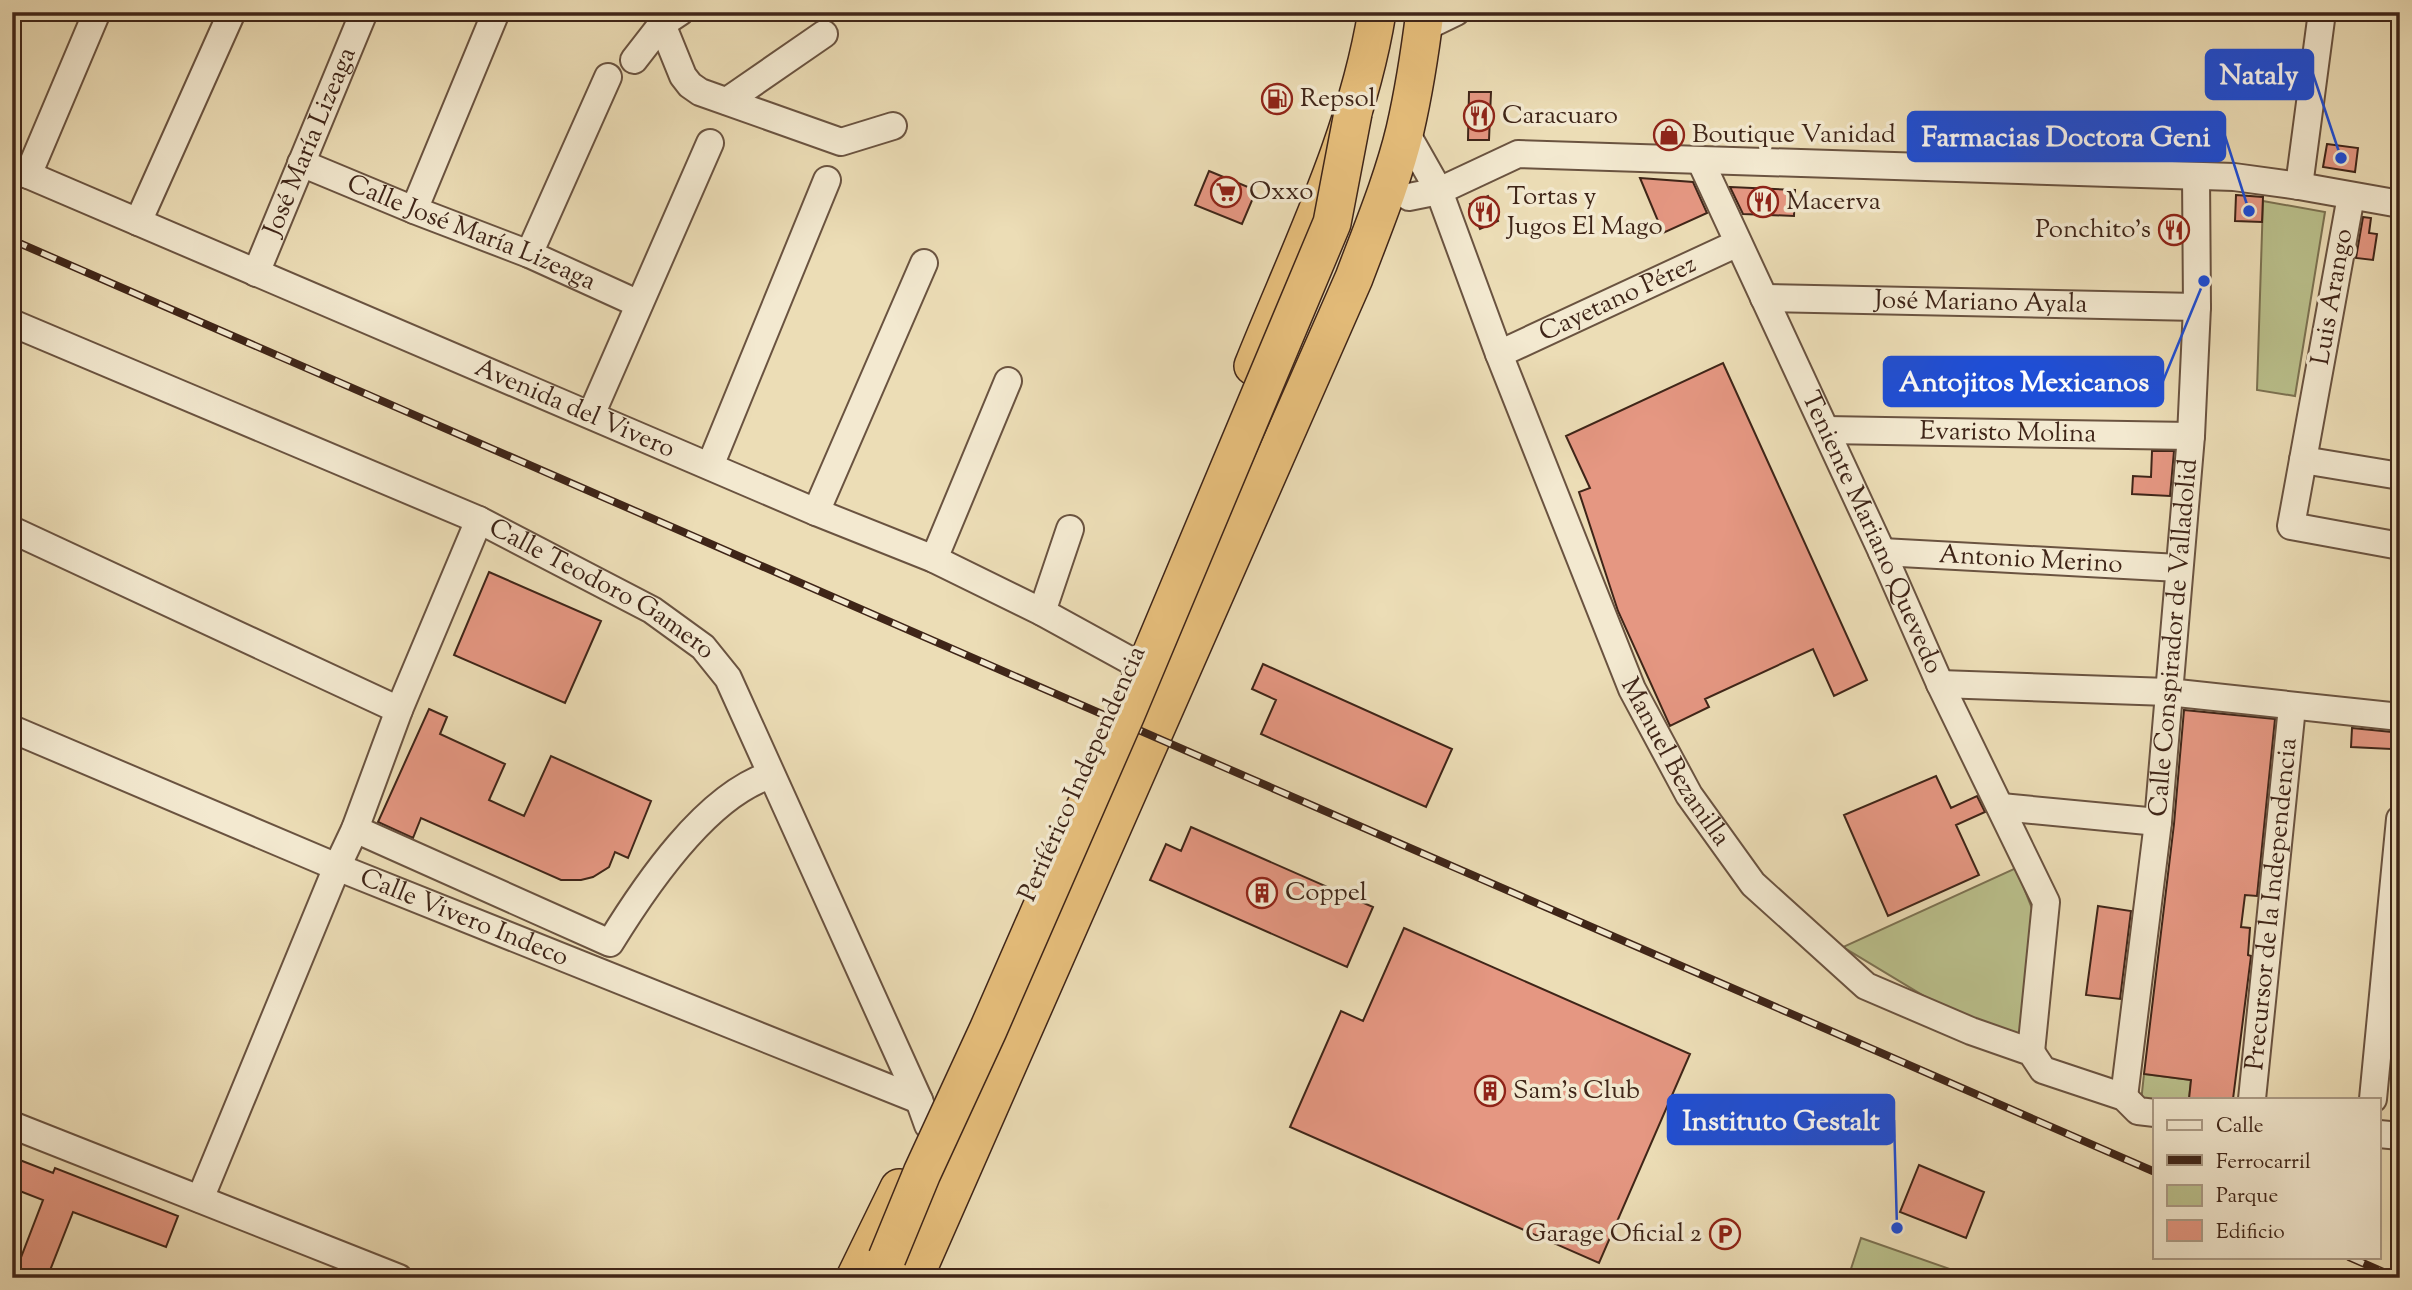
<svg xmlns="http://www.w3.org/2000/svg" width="2412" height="1290" font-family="'Sorts Mill Goudy',serif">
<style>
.green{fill:#bac08c;stroke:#7c7252;stroke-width:2}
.building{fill:#e59782;stroke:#3f2518;stroke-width:2}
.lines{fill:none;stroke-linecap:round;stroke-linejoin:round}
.minor-casing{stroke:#6a5340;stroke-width:30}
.highway-casing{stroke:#3f2518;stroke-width:40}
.minor{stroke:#f3e9d0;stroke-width:26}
.highway{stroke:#e6be7b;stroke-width:37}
.rail-casing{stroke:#3f2518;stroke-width:8}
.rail{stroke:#f3e9d0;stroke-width:5;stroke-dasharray:16;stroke-linecap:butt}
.highway-bridge-casing{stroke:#3f2518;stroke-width:40;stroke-linecap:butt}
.highway-bridge{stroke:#e6be7b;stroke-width:37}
.labels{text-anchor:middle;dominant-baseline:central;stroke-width:7;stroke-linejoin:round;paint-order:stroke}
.poi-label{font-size:26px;fill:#3f2518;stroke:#f3e9d0;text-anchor:start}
.street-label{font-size:26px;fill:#3f2518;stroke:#f3e9d0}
.leader{fill:none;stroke:#1d4ed8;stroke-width:2.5}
.callout-dot{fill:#1d4ed8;stroke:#f3e9d0;stroke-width:2.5}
.callout{fill:#1d4ed8;stroke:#1d4ed8;stroke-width:2.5}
.callout-label{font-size:28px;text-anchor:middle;font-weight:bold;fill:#fff}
</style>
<rect width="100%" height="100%" fill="#ecddb6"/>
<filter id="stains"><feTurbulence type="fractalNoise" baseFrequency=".00286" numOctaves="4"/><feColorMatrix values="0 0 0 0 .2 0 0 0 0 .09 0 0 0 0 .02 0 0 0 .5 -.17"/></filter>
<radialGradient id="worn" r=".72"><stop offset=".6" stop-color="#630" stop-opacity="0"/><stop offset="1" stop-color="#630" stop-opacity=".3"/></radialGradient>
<path class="green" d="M 2263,201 L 2325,212 L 2295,396 L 2257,390 Z
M 2016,868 L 2035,916 L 2021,1034 L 2016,1037 L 1949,1011 L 1843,947 Z
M 2144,1074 L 2191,1080 L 2189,1099 L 2155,1099 L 2155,1104 L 2141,1102 Z
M 1861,1238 L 1950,1269 L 1947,1278 L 1848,1278 Z"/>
<path class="building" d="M 1469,92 L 1491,92 L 1489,140 L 1468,140 Z
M 2327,144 L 2358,148 L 2355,172 L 2323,167 Z
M 1209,171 L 1248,187 L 1253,198 L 1242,224 L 1195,205 Z
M 1640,178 L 1693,182 L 1707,213 L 1663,233 Z
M 1730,187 L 1795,190 L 1794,216 L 1743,214 Z
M 2236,195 L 2263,197 L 2262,222 L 2235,221 Z
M 1488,196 L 1498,221 L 1480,229 L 1470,204 Z
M 2363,217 L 2371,218 L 2369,233 L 2377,234 L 2373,260 L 2356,258 Z
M 1723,363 L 1867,680 L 1834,696 L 1813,649 L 1705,699 L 1709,707 L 1670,726 L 1618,611 L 1579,492 L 1590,488 L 1566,436 Z
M 2152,451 L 2174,451 L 2170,496 L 2132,494 L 2133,476 L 2151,477 Z
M 489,572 L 601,621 L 565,703 L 454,655 Z
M 1263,664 L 1452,749 L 1426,807 L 1261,734 L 1276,700 L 1252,689 Z
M 429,709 L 447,717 L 440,734 L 505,764 L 489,800 L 524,816 L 551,756 L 651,801 L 628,858 L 615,852 L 609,867 L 593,877 L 581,880 L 561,880 L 421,818 L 413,838 L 378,822 Z
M 2184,710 L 2275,719 L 2257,896 L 2245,895 L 2241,927 L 2250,928 L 2248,955 L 2251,956 L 2233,1099 L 2189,1099 L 2191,1080 L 2144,1074 L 2174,824 Z
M 2352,728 L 2392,732 L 2391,749 L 2351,747 Z
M 1936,776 L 1951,808 L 1977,796 L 1985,812 L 1956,825 L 1979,875 L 1888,916 L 1844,815 Z
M 1191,827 L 1373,907 L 1347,967 L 1150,880 L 1166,844 L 1181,851 Z
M 2098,906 L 2131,911 L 2120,999 L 2086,995 Z
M 1404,928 L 1690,1054 L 1599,1263 L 1290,1127 L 1341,1011 L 1363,1021 Z
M 12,1157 L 53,1173 L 55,1168 L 178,1216 L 166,1247 L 73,1212 L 47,1278 L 28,1278 L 15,1273 L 43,1200 L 12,1188 Z
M 1919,1165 L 1984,1192 L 1966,1238 L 1900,1212 Z"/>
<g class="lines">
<g class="minor-casing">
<g id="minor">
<path d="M 657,12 L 683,76 L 690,85 L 700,92 L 841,142 L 893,126"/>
<path d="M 1423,28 L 1456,12"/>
<path d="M 634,60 L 662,24 L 680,12"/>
<path d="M 727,101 L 824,34"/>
<path id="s1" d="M 1405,131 L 1439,191 L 1499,354 L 1632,689 L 1689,795 L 1753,884 L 1866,986 L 1971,1031 L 2031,1052 L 2043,1070 L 2124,1097 L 2138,1111 L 2155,1113"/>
<path id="s2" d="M 1701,162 L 1882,552 L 1940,684 L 2046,902 L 2031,1052"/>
<path id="s3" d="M 301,163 L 414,210 L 529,254 L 639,304"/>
<path id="s4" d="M 12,168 L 816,512 L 934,559 L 1042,612 L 1133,662"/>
<path d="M 28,175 L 97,12"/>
<path d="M 2299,186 L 2322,12"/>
<path d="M 2351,196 L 2291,526 L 2400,546"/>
<path d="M 1409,197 L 1439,191 L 1518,154 L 2234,177 L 2299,186 L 2400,204"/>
<path d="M 414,210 L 496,12"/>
<path d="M 138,222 L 232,12"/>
<path d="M 529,254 L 608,77"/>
<path id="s5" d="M 256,273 L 364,12"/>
<path id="s6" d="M 1764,298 L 2197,307"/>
<path id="s7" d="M 12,323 L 479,520 L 652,610 L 703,647 L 728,678 L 919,1100 L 928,1125"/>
<path id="s8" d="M 1499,354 L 1738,243"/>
<path d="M 591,415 L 710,143"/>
<path id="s9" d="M 1826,430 L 2191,436"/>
<path d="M 2303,460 L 2400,476"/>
<path d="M 710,466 L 827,180"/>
<path d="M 816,512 L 924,263"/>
<path d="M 12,530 L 399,710"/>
<path id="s10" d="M 1882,552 L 2179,568"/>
<path d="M 934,559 L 1008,381"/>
<path d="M 1042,612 L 1070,529"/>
<path d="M 1940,684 L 2168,692 L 2400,717"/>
<path id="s11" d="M 12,729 L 337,867 L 919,1100"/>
<path d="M 2001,807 L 2158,822"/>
<path d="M 355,829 L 610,943 C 645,886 706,795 771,775"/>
<path id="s12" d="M 2124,1097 L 2158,822 L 2191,436 L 2197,307 L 2196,176"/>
<path id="s13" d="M 2252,1099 L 2292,707"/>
<path d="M 2373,1099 L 2400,819"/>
<path d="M 12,1125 L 399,1278"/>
<path d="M 2379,1134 L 2400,1136"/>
<path d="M 200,1199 L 337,867 L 355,829 L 399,710 L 479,520"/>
</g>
</g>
<g class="highway-casing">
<path id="highway" d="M 1253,366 C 1299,251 1357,136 1377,12
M 855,1278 L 899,1188
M 914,1278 L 1354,278 C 1372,230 1393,180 1405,130 C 1414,91 1420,52 1425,12"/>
</g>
<use href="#minor" class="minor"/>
<use href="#highway" class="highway"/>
<g class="rail-casing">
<path id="rail" d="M 12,240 L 2155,1172
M 2349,1257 L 2397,1278"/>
</g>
<use href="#rail" class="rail"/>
<g class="highway-bridge-casing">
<path id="highway-bridge" d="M 887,1258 L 922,1173 L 988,1030 L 1126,714 L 1332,223 L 1353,113"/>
</g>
<use href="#highway-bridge" class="highway-bridge"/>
</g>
<defs>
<g id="fuel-ring" transform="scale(1.575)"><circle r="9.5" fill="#f3e9d0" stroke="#8f2418" stroke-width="1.5"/><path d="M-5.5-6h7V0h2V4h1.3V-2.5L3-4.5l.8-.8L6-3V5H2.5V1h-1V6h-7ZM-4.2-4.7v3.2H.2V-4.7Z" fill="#8f2418"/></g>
<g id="restaurant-ring" transform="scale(1.575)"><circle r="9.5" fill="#f3e9d0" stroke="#8f2418" stroke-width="1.5"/><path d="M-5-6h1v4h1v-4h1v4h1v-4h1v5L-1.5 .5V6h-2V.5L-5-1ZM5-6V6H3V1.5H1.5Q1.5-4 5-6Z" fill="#8f2418"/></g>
<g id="shop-ring" transform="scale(1.575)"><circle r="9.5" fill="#f3e9d0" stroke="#8f2418" stroke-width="1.5"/><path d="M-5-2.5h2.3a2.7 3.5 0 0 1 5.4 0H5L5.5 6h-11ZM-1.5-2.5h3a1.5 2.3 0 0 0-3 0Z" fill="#8f2418"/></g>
<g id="supermarket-ring" transform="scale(1.575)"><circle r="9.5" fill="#f3e9d0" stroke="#8f2418" stroke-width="1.5"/><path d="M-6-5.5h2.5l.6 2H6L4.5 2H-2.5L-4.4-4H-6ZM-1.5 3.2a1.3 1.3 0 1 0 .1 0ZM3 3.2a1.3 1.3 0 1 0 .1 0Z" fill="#8f2418"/></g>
<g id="building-ring" transform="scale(1.575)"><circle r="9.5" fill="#f3e9d0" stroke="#8f2418" stroke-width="1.5"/><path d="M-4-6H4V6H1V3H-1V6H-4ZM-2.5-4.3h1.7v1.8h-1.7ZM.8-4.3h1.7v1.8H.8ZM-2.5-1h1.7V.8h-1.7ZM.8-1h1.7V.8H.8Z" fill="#8f2418"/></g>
<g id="parking-ring" transform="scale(1.575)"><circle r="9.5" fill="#f3e9d0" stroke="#8f2418" stroke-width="1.5"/><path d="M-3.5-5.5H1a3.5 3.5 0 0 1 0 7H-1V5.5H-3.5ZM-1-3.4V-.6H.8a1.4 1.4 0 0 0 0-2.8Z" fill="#8f2418"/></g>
</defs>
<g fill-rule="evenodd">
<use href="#fuel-ring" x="1277" y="99"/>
<use href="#restaurant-ring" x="1479" y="116"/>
<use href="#shop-ring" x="1669" y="135"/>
<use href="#supermarket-ring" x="1226" y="192"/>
<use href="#restaurant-ring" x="1763" y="202"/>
<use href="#restaurant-ring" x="1484" y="212"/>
<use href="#restaurant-ring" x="2174" y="230"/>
<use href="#building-ring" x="1262" y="893"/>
<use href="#building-ring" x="1490" y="1091"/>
<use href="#parking-ring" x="1725" y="1234"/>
</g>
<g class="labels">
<g class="poi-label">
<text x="1300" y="99">Repsol</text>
<text x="1502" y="116">Caracuaro</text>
<text x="1692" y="135">Boutique Vanidad</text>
<text x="1249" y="192">Oxxo</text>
<text x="1507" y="197">Tortas y<tspan x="1507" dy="30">Jugos El Mago</tspan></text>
<text x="1786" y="202">Macerva</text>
<text x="2151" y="230" text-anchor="end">Ponchito's</text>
<text x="1285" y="893">Coppel</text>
<text x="1513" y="1091">Sam's Club</text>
<text x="1702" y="1234" text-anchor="end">Garage Oficial 2</text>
</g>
<g class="street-label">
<text stroke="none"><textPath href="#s5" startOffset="142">José María Lizeaga</textPath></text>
<text stroke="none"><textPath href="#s3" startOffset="184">Calle José María Lizeaga</textPath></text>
<text transform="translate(2333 297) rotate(-80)">Luis Arango</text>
<text stroke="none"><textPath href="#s8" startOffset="131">Cayetano Pérez</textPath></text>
<text stroke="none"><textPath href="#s6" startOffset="217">José Mariano Ayala</textPath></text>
<text stroke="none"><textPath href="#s4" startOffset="612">Avenida del Vivero</textPath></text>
<text stroke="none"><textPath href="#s9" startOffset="182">Evaristo Molina</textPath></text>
<text stroke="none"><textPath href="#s2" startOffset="408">Teniente Mariano Quevedo</textPath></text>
<text stroke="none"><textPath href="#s10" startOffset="149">Antonio Merino</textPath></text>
<text stroke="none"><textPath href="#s7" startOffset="648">Calle Teodoro Gamero</textPath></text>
<text stroke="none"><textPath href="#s12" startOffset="462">Calle Conspirador de Valladolid</textPath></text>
<text stroke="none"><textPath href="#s1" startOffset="688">Manuel Bezanilla</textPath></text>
<text transform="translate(1083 774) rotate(-66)">Periférico Independencia</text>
<text stroke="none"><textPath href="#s13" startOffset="196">Precursor de la Independencia</textPath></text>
<text stroke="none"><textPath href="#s11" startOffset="490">Calle Vivero Indeco</textPath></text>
</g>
</g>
<path class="leader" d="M2341 158L2313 74M2249 211L2225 136M2204 281L2163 381M1897 1228L1894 1120"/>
<g class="callout-dot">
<circle cx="2341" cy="158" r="7"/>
<circle cx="2249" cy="211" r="7"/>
<circle cx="2204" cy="281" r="7"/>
<circle cx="1897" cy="1228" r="7"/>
</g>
<g class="callout">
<rect x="2206" y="50" width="107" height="49" rx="7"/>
<rect x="1908" y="112" width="317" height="49" rx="7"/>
<rect x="1884" y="357" width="279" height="49" rx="7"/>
<rect x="1668" y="1095" width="226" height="49" rx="7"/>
</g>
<g class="callout-label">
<text x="2259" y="84">Nataly</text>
<text x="2066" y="146">Farmacias Doctora Geni</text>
<text x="2024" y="391">Antojitos Mexicanos</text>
<text x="1781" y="1130">Instituto Gestalt</text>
</g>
<rect width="2412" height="1290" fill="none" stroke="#ecddb6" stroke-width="42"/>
<rect x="14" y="14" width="2384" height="1262" fill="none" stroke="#3f2518" stroke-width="3.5"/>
<rect x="21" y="21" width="2370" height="1248" fill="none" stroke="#3f2518" stroke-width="2"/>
<rect x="2153" y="1098" width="228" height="161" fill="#f3e9d0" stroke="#ab9b86" stroke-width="2"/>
<rect x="2167" y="1120" width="35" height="10" fill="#f3e9d0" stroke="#ab9b86" stroke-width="2"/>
<text x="2216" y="1132" font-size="21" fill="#3f2518">Calle</text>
<rect x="2167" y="1155" width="35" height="10" fill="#3f2518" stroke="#ab9b86" stroke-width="2"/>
<text x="2216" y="1168" font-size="21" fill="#3f2518">Ferrocarril</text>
<rect x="2167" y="1185" width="35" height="21" fill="#bac08c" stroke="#ab9b86" stroke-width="2"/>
<text x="2216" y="1202" font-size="21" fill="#3f2518">Parque</text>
<rect x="2167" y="1220" width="35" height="21" fill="#e59782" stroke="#ab9b86" stroke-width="2"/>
<text x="2216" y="1238" font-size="21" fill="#3f2518">Edificio</text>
<rect width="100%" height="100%" filter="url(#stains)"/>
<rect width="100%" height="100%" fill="url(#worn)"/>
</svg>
